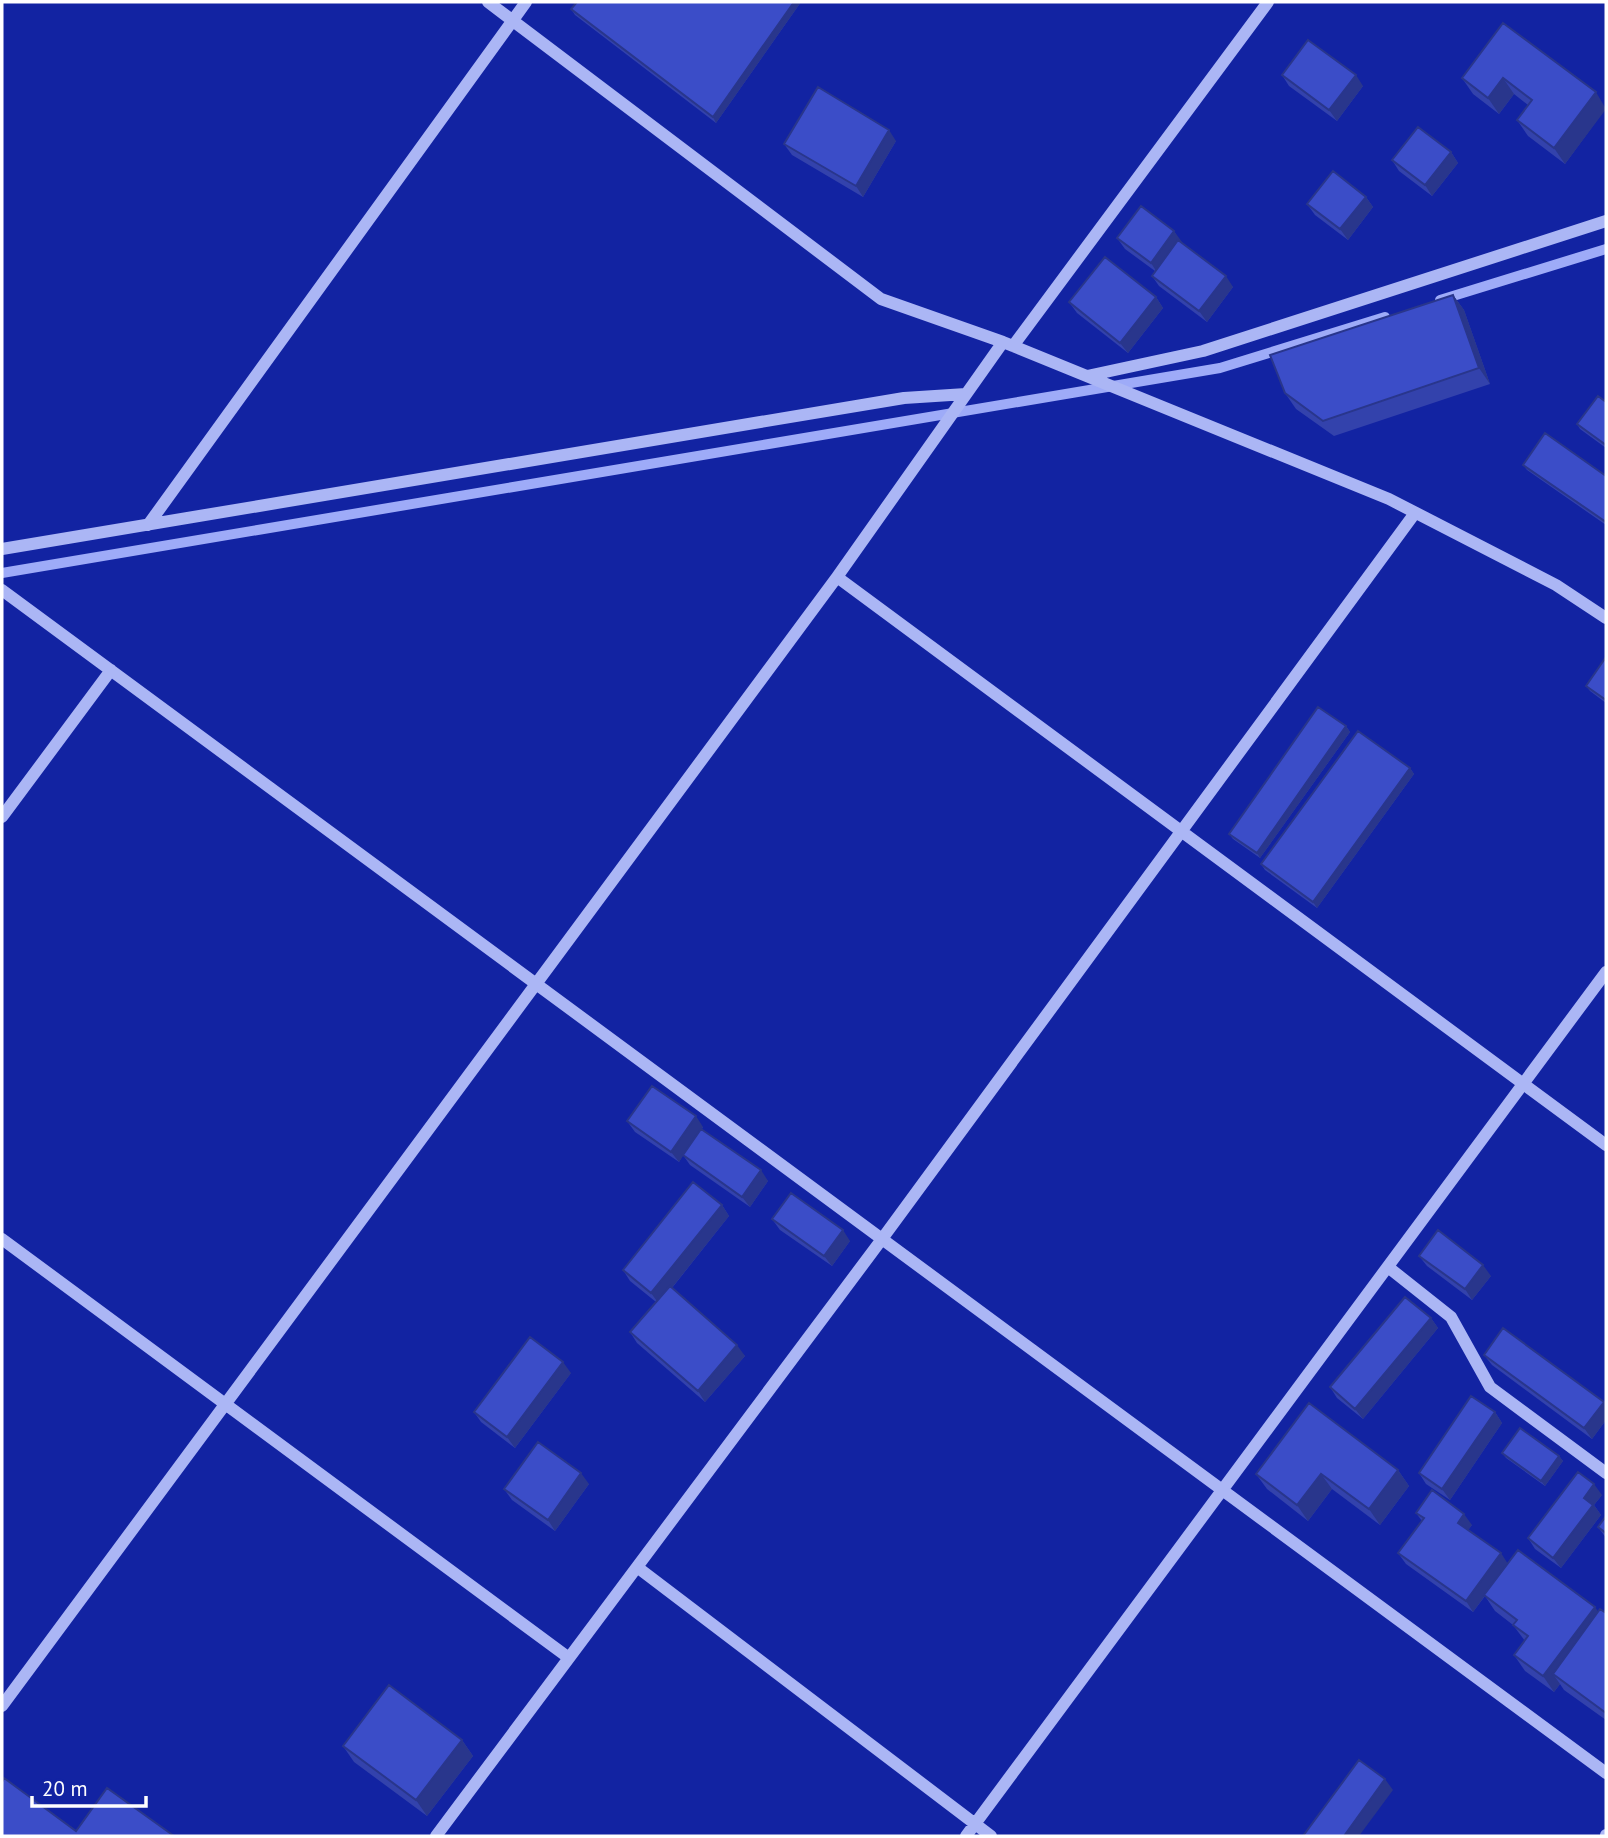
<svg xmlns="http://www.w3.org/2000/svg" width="1608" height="1838" font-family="'PT Sans',sans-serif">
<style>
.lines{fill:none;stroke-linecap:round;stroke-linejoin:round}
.stream{stroke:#9eabf8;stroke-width:10}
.minor{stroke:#abb6f5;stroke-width:12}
.wall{fill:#3342ac}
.shaded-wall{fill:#29368c}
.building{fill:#3b4dc8;stroke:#29368c;stroke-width:2}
</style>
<rect width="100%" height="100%" fill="#1223a2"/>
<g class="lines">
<path class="stream" d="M 1440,300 L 1606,249
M 2,573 L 1220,368 L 1385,317"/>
<path class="minor" d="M 488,2 L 881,299 L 1003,342 L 1389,499 L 1556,585 L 1606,618
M 1013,346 L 1268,2
M 1087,376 L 1203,351 L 1606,221
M 148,525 L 526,2
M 2,549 L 904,398 L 966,394
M 837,577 L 1606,1145
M 2,590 L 1606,1773
M 2,817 L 111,670
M 2,1239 L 569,1658
M 1388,1267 L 1451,1317 L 1490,1387 L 1606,1473
M 637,1567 L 991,1836
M 2,1706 L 837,577 L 1003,342
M 436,1836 L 882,1239 L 1415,513
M 966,1836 L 1606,972
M 1606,1836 L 1606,1835"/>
</g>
<path class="wall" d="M 801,2 L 716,123 L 575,15 L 571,9 Z
M 1503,23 L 1606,108 L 1565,164 L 1528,136 L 1517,120 L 1528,105 L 1514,94 L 1499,114 L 1473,94 L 1462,78 Z
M 1282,75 L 1363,86 L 1337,121 L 1289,86 Z
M 896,141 L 863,197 L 792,155 L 784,144 Z
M 1451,152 L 1458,163 L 1432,196 L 1399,171 L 1392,160 Z
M 1366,197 L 1373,207 L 1348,240 L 1315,215 L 1307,204 Z
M 1174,231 L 1181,243 L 1233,287 L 1207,322 L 1159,286 L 1152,276 L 1155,271 L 1125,249 L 1117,238 Z
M 1453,295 L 1464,310 L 1490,384 L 1334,436 L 1296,409 L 1285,393 Z
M 1156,297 L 1163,308 L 1128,353 L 1077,313 L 1069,302 Z
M 1606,402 L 1606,448 L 1580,429 L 1577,424 Z
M 1523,465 L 1606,476 L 1606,525 L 1527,470 Z
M 1606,657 L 1606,703 L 1590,691 L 1586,686 Z
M 1346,726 L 1350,732 L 1260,858 L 1233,839 L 1229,834 Z
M 1410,768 L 1414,774 L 1317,908 L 1265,870 L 1261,864 Z
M 627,1121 L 703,1127 L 702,1129 L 768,1181 L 750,1207 L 690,1165 L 683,1155 L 679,1162 L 635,1132 Z
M 722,1205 L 729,1216 L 672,1288 L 745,1356 L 705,1402 L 637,1343 L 630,1332 L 656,1302 L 630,1281 L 623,1270 Z
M 772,1219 L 850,1241 L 832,1266 L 780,1230 Z
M 1419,1256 L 1491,1276 L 1472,1300 L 1427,1266 Z
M 1431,1318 L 1438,1328 L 1363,1419 L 1337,1398 L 1330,1387 Z
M 1484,1355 L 1604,1402 L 1606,1405 L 1606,1420 L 1592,1439 L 1492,1365 Z
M 571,1373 L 515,1448 L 481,1422 L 474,1412 Z
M 1495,1412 L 1502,1423 L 1450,1500 L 1426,1484 L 1419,1473 Z
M 1502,1453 L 1559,1456 L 1563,1461 L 1545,1486 L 1506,1458 Z
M 1398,1470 L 1409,1486 L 1380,1525 L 1332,1489 L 1308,1521 L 1267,1489 L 1256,1474 Z
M 589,1484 L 555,1531 L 512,1500 L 504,1489 Z
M 1602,1495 L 1594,1505 L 1601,1515 L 1561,1568 L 1535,1549 L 1528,1538 Z
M 1416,1513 L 1472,1525 L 1468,1530 L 1508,1564 L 1598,1612 L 1606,1613 L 1606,1720 L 1564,1690 L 1560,1684 L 1554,1692 L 1525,1671 L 1514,1655 L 1525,1641 L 1513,1625 L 1495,1611 L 1485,1596 L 1473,1612 L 1406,1564 L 1398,1553 L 1422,1521 Z
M 1606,1516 L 1606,1538 L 1598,1527 Z
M 462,1740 L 473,1756 L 427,1816 L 354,1762 L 343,1746 Z"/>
<path class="shaded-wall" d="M 794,2 L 801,2 L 716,123 L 713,117 Z
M 1356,75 L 1363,86 L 1337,121 L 1329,110 Z
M 1503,78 L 1514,94 L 1499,114 L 1488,98 Z
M 1596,92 L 1606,109 L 1565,164 L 1554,148 Z
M 889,130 L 896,141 L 863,197 L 856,186 Z
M 1451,152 L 1458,163 L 1432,196 L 1425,185 Z
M 1366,197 L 1373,207 L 1348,240 L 1340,229 Z
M 1174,231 L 1182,242 L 1158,274 L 1151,263 Z
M 1226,276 L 1233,287 L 1207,322 L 1199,311 Z
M 1453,295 L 1464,310 L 1490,384 L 1479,368 Z
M 1156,297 L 1163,308 L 1128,353 L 1120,343 Z
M 1346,726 L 1350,732 L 1260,858 L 1257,853 Z
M 1410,768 L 1414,774 L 1317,908 L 1313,902 Z
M 696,1116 L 703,1127 L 679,1162 L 671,1152 Z
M 761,1170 L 768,1181 L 750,1207 L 742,1197 Z
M 722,1205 L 729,1216 L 659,1304 L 651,1293 Z
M 843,1230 L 850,1241 L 832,1266 L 824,1256 Z
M 1483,1265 L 1491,1276 L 1472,1300 L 1465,1289 Z
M 1431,1318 L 1438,1328 L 1363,1419 L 1355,1409 Z
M 737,1345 L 745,1356 L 705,1402 L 698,1391 Z
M 563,1362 L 571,1373 L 515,1448 L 507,1437 Z
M 1604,1402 L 1606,1405 L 1606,1420 L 1592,1439 L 1584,1428 Z
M 1495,1412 L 1502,1423 L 1450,1500 L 1442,1489 Z
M 1559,1456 L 1563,1461 L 1545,1486 L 1541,1481 Z
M 1398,1470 L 1409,1486 L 1380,1525 L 1369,1509 Z
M 581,1473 L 589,1484 L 555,1531 L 548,1520 Z
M 1321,1474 L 1332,1489 L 1308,1521 L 1297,1505 Z
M 1594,1484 L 1602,1495 L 1594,1505 L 1601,1515 L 1561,1568 L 1553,1558 L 1584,1498 Z
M 1464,1514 L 1472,1525 L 1466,1533 L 1458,1523 Z
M 1501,1553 L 1508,1564 L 1473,1612 L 1466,1601 Z
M 1595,1607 L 1606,1623 L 1553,1674 L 1560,1684 L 1554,1692 L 1543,1676 Z
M 462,1740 L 473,1756 L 427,1816 L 416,1800 Z
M 1385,1779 L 1393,1790 L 1359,1836 L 1344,1836 Z"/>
<path class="building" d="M 577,2 L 794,2 L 713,117 L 571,9 Z
M 1503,23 L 1596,92 L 1554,148 L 1517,120 L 1532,100 L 1503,78 L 1488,98 L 1462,78 Z
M 1308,40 L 1356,75 L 1329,110 L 1282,75 Z
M 818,87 L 889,130 L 856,186 L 784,144 Z
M 1418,127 L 1451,152 L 1425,185 L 1392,160 Z
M 1333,171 L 1366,197 L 1340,229 L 1307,204 Z
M 1141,206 L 1174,231 L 1151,263 L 1117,238 Z
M 1178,240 L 1226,276 L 1199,311 L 1152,276 Z
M 1105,257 L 1156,297 L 1120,343 L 1069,302 Z
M 1453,295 L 1479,368 L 1323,421 L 1285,393 L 1270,355 Z
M 1598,396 L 1606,402 L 1606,445 L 1577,424 Z
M 1545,433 L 1606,476 L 1606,522 L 1523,465 Z
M 1606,657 L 1606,700 L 1586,686 Z
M 1318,707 L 1346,726 L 1257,853 L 1229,834 Z
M 1358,731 L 1410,768 L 1313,902 L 1261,864 Z
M 652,1086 L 696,1116 L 671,1152 L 627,1121 Z
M 701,1129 L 761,1170 L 742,1197 L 683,1155 Z
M 693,1182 L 722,1205 L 651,1293 L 623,1270 Z
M 791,1193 L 843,1230 L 824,1256 L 772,1219 Z
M 1438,1230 L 1483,1265 L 1465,1289 L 1419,1256 Z
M 670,1286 L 737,1345 L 698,1391 L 630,1332 Z
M 1405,1297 L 1431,1318 L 1355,1409 L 1330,1387 Z
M 1503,1328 L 1604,1402 L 1584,1428 L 1484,1355 Z
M 530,1337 L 563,1362 L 507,1437 L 474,1412 Z
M 1471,1396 L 1495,1412 L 1442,1489 L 1419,1473 Z
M 1309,1403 L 1398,1470 L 1369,1509 L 1321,1474 L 1297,1505 L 1256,1474 Z
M 1520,1428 L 1559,1456 L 1541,1481 L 1502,1453 Z
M 538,1442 L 581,1473 L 548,1520 L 504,1489 Z
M 1578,1472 L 1594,1484 L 1584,1498 L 1593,1505 L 1553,1558 L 1528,1538 Z
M 1432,1490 L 1464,1514 L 1458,1523 L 1501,1553 L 1466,1601 L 1398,1553 L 1424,1518 L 1416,1513 Z
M 1606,1516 L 1606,1533 L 1598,1527 Z
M 1518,1550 L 1595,1607 L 1543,1676 L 1514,1655 L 1528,1636 L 1513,1625 L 1517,1620 L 1484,1595 Z
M 1600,1609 L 1606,1613 L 1606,1713 L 1553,1674 Z
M 389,1685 L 462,1740 L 416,1800 L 343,1746 Z
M 1359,1760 L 1385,1779 L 1344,1836 L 1303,1836 Z
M 4,1778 L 76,1831 L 107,1788 L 174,1836 L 2,1836 L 2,1782 Z"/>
<rect width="1608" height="1838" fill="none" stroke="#ffffff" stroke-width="7"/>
<path d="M32 1796v10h114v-10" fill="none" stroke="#ffffff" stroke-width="3.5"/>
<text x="42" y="1796" font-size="21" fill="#ffffff" stroke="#1223a2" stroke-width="5" paint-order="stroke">20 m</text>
</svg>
